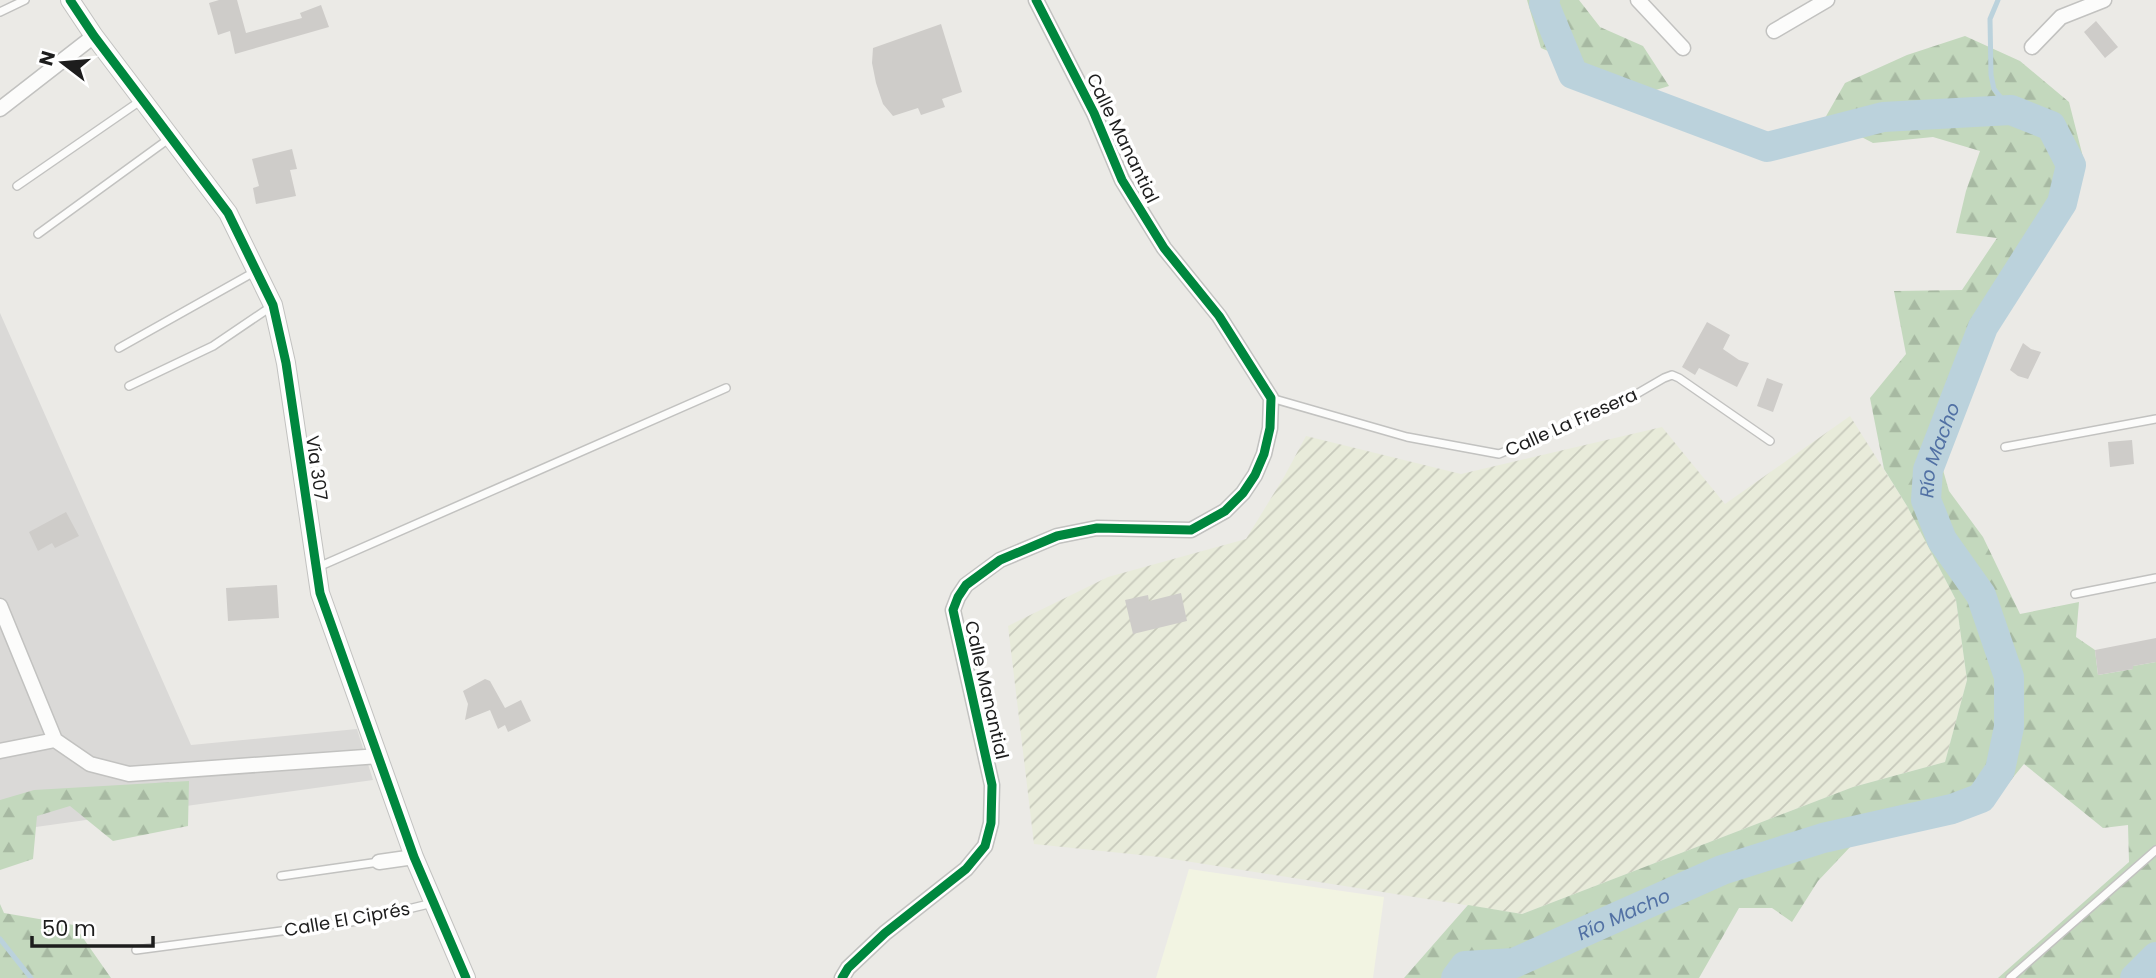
<svg xmlns="http://www.w3.org/2000/svg" width="2156" height="978" font-family="Poppins,sans-serif">
<style>
.residential{fill:#dad9d7}
.education{fill:#f2f4e2}
.farmland{fill:url(#farmland-furrows)}
.forest{fill:url(#forest-firs)}
.lines{fill:none;stroke-linecap:round;stroke-linejoin:round}
.stream{stroke:#bbd2dc;stroke-width:5}
.river{stroke:#bbd2dc;stroke-width:30}
.building{fill:#ceccc9}
.service-casing{stroke:#c2c2c0;stroke-width:10}
.minor-casing{stroke:#c2c2c0;stroke-width:17}
.tertiary-casing{stroke:#c2c2c0;stroke-width:20}
.service{stroke:#fcfcfb;stroke-width:7}
.minor{stroke:#fcfcfb;stroke-width:14}
.tertiary{stroke:#fcfcfb;stroke-width:18}
.cycleway-casing{stroke:#fff;stroke-width:13}
.cycleway{stroke:#00873e;stroke-width:9}
.labels{text-anchor:middle;dominant-baseline:central;stroke-width:7;stroke-linejoin:round;paint-order:stroke}
.street-label{font-size:18px;fill:#1d1d1d;stroke:#fff}
.water-label{font-size:19px;font-style:italic;fill:#5271a4;stroke:#fff}
</style>
<defs>
<pattern id="farmland-furrows" width="10" height="10" patternUnits="userSpaceOnUse" patternTransform="scale(1.75)"><rect width="10" height="10" fill="#e8ebda"/><path d="M-1 1l2-2M0 10L10 0M9 11l2-2" fill="none" stroke="#c7c9bb"/></pattern>
<pattern id="forest-firs" width="22" height="20" patternUnits="userSpaceOnUse" patternTransform="scale(1.75)"><rect width="22" height="20" fill="#c3d8bd"/><path d="M5 1l3.5 6h-7zM16 11l3.5 6h-7z" fill="#a7b9a2"/></pattern>
</defs>
<rect width="100%" height="100%" fill="#ebeae6"/>
<path class="residential" d="M 0,313 L 191,745 L 357,729 L 373,780 L 0,832 Z"/>
<path class="education" d="M 1189,869 L 1384,897 L 1373,978 L 1156,978 Z"/>
<path class="farmland" d="M 1850,416 L 1907,506 L 1956,600 L 1967,680 L 1945,762 L 1853,787 L 1522,914 L 1160,857 L 1034,844 L 1008,626 L 1108,577 L 1246,539 L 1284,477 L 1306,436 L 1461,474 L 1662,427 L 1725,504 Z"/>
<path class="forest" d="M 1527,0 L 1579,0 L 1600,27 L 1643,46 L 1669,86 L 1646,93 L 1541,48 Z
M 1965,36 L 2020,61 L 2069,102 L 2084,161 L 2062,219 L 2028,274 L 1967,351 L 1944,399 L 1939,456 L 1949,491 L 1983,537 L 2020,614 L 2079,602 L 2076,637 L 2095,650 L 2098,675 L 2133,669 L 2133,666 L 2156,662 L 2156,978 L 1998,978 L 2129,862 L 2128,825 L 2103,828 L 2024,764 L 1998,796 L 1928,824 L 1852,845 L 1818,881 L 1792,922 L 1772,908 L 1739,908 L 1699,978 L 1404,978 L 1468,905 L 1522,914 L 1853,787 L 1945,762 L 1967,680 L 1956,600 L 1907,506 L 1884,469 L 1870,398 L 1906,354 L 1894,291 L 1962,290 L 1997,238 L 1956,233 L 1966,191 L 1980,151 L 1933,137 L 1873,143 L 1825,118 L 1845,83 L 1907,55 Z
M 189,781 L 188,826 L 113,841 L 70,806 L 37,816 L 33,859 L 0,870 L 0,800 L 34,790 Z
M 0,904 L 4,913 L 74,925 L 111,978 L 0,978 Z"/>
<g class="lines">
<path class="stream" d="M 1998,0 L 1990,19 L 1991,75 L 1994,89 L 2011,110
M 0,939 L 31,978"/>
<g class="river">
<path id="s1" d="M 1456,978 L 1465,966 L 1514,963 L 1722,870 L 1823,838 L 1952,809 L 1981,798 L 2000,770 L 2009,727 L 2009,677 L 1981,595 L 1942,540 L 1926,500 L 1928,470 L 1983,327 L 2062,203 L 2071,165 L 2051,126 L 2011,110 L 1883,117 L 1767,147 L 1573,74 L 1544,4 L 1545,0"/>
<path d="M 2135,978 L 2156,957"/>
</g>
</g>
<path class="building" d="M 219,0 L 237,0 L 246,33 L 302,18 L 300,13 L 321,5 L 329,27 L 235,54 L 230,31 L 218,35 L 209,3 Z
M 2096,21 L 2118,47 L 2105,58 L 2084,32 Z
M 941,24 L 962,92 L 942,99 L 945,107 L 921,115 L 918,108 L 893,116 L 883,104 L 876,83 L 872,63 L 873,48 Z
M 292,149 L 297,169 L 290,170 L 296,196 L 256,204 L 253,188 L 259,186 L 252,159 Z
M 1707,322 L 1730,335 L 1723,349 L 1739,360 L 1749,363 L 1737,387 L 1699,368 L 1695,375 L 1682,367 Z
M 2023,343 L 2031,349 L 2041,352 L 2028,379 L 2018,376 L 2010,370 Z
M 1767,378 L 1783,384 L 1773,412 L 1757,406 Z
M 2132,440 L 2134,464 L 2110,467 L 2108,442 Z
M 66,512 L 79,536 L 55,548 L 52,543 L 38,551 L 29,532 Z
M 277,585 L 279,618 L 228,621 L 226,588 Z
M 1181,593 L 1187,621 L 1133,634 L 1125,600 L 1148,595 L 1149,601 Z
M 2156,638 L 2156,662 L 2133,666 L 2133,669 L 2098,675 L 2095,650 Z
M 485,679 L 490,681 L 505,708 L 521,700 L 531,721 L 508,732 L 505,725 L 498,729 L 490,710 L 465,720 L 468,704 L 463,691 Z"/>
<g class="lines">
<g class="service-casing">
<path id="service" d="M 0,12 L 25,0
M 17,186 L 143,99
M 38,234 L 170,138
M 119,348 L 256,271
M 129,386 L 213,346 L 272,306
M 1271,398 L 1407,437 L 1499,454 L 1621,403 L 1664,378 L 1672,375 L 1679,378 L 1770,441
M 2005,447 L 2156,419
M 316,568 L 726,388
M 2075,594 L 2156,578
M 281,876 L 379,862
M 136,950 L 358,921 L 433,903
M 2010,978 L 2156,850"/>
</g>
<g class="minor-casing">
<path id="minor" d="M 1638,0 L 1683,48
M 1774,31 L 1827,0
M 2032,47 L 2061,17 L 2104,0
M 0,109 L 94,36
M 0,606 L 55,740 L 90,764 L 129,774 L 379,756
M 0,751 L 55,740
M 379,862 L 414,857
M 842,978 L 848,968 L 885,933 L 966,869 L 985,846 L 991,823 L 992,785 L 953,610 L 958,597 L 966,585 L 1000,560 L 1057,536 L 1097,528 L 1191,530 L 1225,511 L 1243,493 L 1255,475 L 1264,454 L 1270,428 L 1271,398 L 1219,316 L 1164,248 L 1122,180 L 1094,113 L 1036,0"/>
</g>
<g class="tertiary-casing">
<path id="tertiary" d="M 70,0 L 94,36 L 228,213 L 273,305 L 286,363 L 320,593 L 414,857 L 466,978"/>
</g>
<use href="#service" class="service"/>
<use href="#minor" class="minor"/>
<use href="#tertiary" class="tertiary"/>
<g class="cycleway-casing">
<path id="cycleway" d="M 70,0 L 94,36 L 228,213 L 273,305 L 286,363 L 320,593 L 414,857 L 466,978
M 842,978 L 848,968 L 885,933 L 966,869 L 985,846 L 991,823 L 992,785 L 953,610 L 958,597 L 966,585 L 1000,560 L 1057,536 L 1097,528 L 1191,530 L 1225,511 L 1243,493 L 1255,475 L 1264,454 L 1270,428 L 1271,398 L 1219,316 L 1164,248 L 1122,180 L 1094,113 L 1036,0"/>
</g>
<use href="#cycleway" class="cycleway"/>
</g>
<g class="labels">
<g class="street-label">
<text transform="translate(1123 138) rotate(64)">Calle Manantial</text>
<text transform="translate(1571 422) rotate(-24)">Calle La Fresera</text>
<text transform="translate(317 468) rotate(82)">Vía 307</text>
<text transform="translate(987 690) rotate(77)">Calle Manantial</text>
<text transform="translate(347 919) rotate(-10)">Calle El Ciprés</text>
</g>
<g class="water-label">
<text stroke="none"><textPath href="#s1" startOffset="938">Río Macho</textPath></text>
<text stroke="none"><textPath href="#s1" startOffset="184">Río Macho</textPath></text>
</g>
</g>
<g transform="translate(63 63) rotate(286)" stroke="#ffffff" stroke-width="5" paint-order="stroke">
<path d="M0-5L12 26L0 18L-12 26Z" fill="#1d1d1d"/>
<text y="-10" font-size="19" font-weight="bold" text-anchor="middle" fill="#1d1d1d">N</text>
</g>
<path d="M32 936v10h121v-10" fill="none" stroke="#1d1d1d" stroke-width="3.5"/>
<text x="42" y="936" font-size="21" fill="#1d1d1d" stroke="#ffffff" stroke-width="5" paint-order="stroke">50 m</text>
</svg>
